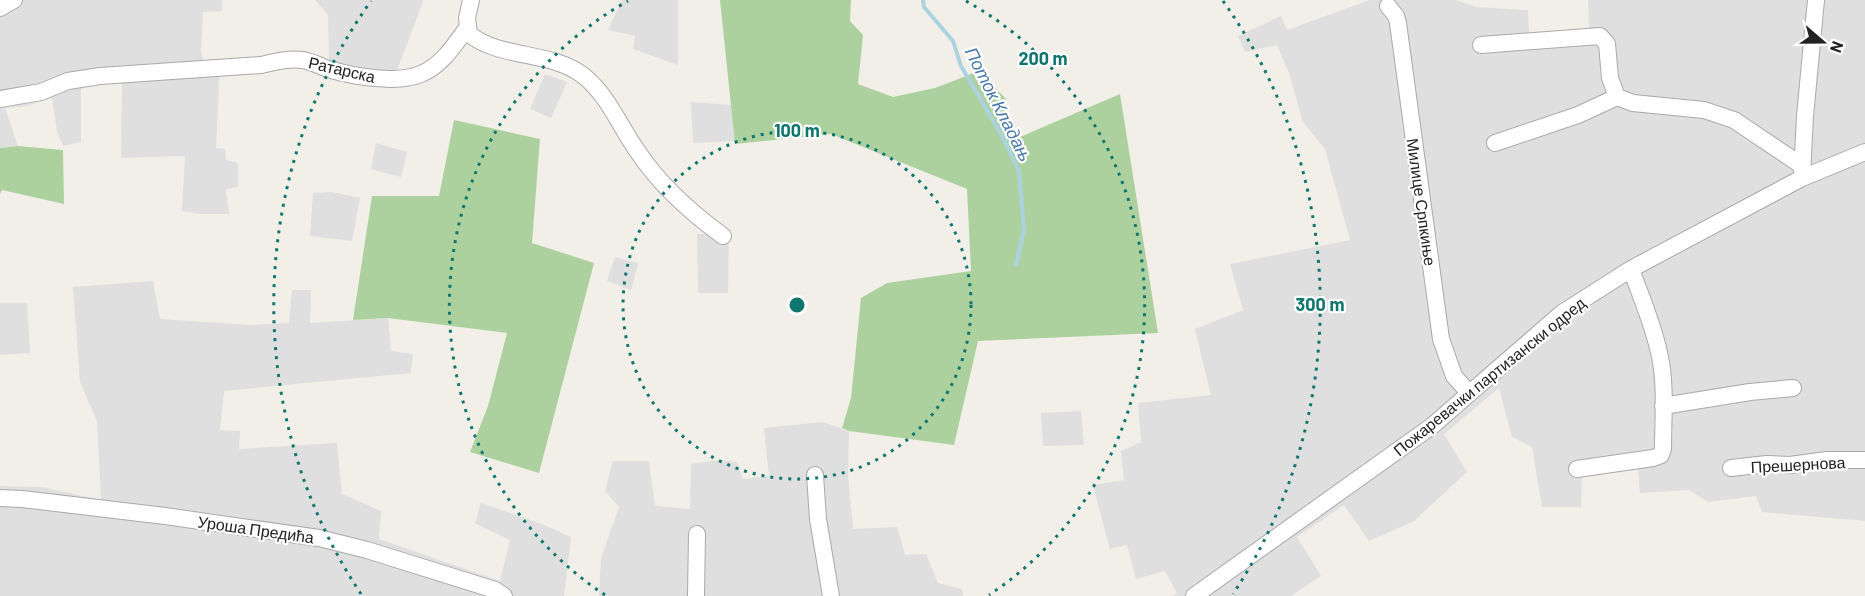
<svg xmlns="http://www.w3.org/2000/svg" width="1865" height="596" font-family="Barlow,sans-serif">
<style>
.residential{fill:#e0dfdf}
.forest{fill:#add19e}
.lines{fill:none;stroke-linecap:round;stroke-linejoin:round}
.stream{stroke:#aad3df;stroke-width:4}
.minor-casing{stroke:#a9a9a9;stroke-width:18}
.minor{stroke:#fff;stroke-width:16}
.ring{fill:none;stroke:#0f766e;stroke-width:3;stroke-dasharray:3 6}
.labels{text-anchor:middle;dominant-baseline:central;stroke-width:4.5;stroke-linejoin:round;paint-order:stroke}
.street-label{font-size:16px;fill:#222;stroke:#fff}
.water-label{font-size:18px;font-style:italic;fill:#4a7aab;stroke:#fff}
.centre{fill:#0f766e;stroke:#fff;stroke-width:3}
.ring-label{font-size:18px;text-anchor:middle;font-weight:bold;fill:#0f766e;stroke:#fff;stroke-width:4.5;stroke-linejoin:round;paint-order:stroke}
</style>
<rect width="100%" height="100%" fill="#f2efe9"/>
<path class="residential" d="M 0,0 L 222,0 L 222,11 L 203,12 L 201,50 L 204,65 L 220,63 L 216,148 L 225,149 L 226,160 L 238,163 L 238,187 L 226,189 L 229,214 L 201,214 L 182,211 L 185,156 L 121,158 L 122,78 L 81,85 L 81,142 L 63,146 L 57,131 L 52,98 L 27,106 L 5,108 L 18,146 L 0,148 Z
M 315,0 L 423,0 L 423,2 L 396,73 L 329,61 L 328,15 Z
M 622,0 L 678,0 L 678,65 L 633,49 L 635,36 L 608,30 Z
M 1370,0 L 1456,0 L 1477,7 L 1528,10 L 1529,36 L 1589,29 L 1588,0 L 1865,0 L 1865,521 L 1762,512 L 1756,496 L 1708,502 L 1689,490 L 1640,493 L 1638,469 L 1582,477 L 1581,507 L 1542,507 L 1532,447 L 1512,437 L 1499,388 L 1444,434 L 1467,472 L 1414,521 L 1369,541 L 1344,505 L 1297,537 L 1321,576 L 1291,596 L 1172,596 L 1177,593 L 1165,571 L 1136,579 L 1127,545 L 1110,549 L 1093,485 L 1124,480 L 1121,451 L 1141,442 L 1138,403 L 1211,395 L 1195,329 L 1243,310 L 1230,264 L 1350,240 L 1325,149 L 1303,122 L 1289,73 L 1277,45 L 1245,52 L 1238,36 L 1281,16 L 1287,30 Z
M 545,74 L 567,82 L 551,118 L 530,109 Z
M 691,102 L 731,105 L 735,141 L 693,143 Z
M 376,143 L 407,152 L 401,177 L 371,169 Z
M 332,192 L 360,198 L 352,241 L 310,236 L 313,193 Z
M 697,234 L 729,235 L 728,293 L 698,293 Z
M 615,257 L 638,263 L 631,290 L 607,281 Z
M 153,281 L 160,319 L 251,325 L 289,323 L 292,290 L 311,290 L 310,323 L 388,318 L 391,351 L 413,354 L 411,373 L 224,391 L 220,430 L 240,431 L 239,449 L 337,443 L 342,494 L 381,511 L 379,539 L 500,581 L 510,540 L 475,523 L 481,503 L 542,524 L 571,537 L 564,596 L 0,596 L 0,486 L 42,487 L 101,500 L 97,421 L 80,382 L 73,287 Z
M 0,303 L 27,303 L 30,353 L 0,355 Z
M 1081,411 L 1084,445 L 1043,446 L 1041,413 Z
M 823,422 L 849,431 L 848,476 L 853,529 L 897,527 L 905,555 L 926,554 L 938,583 L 962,589 L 963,596 L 599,596 L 601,558 L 619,507 L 605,491 L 613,461 L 649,461 L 655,506 L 690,509 L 691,464 L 717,460 L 737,462 L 743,479 L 769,476 L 764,428 Z"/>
<path class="forest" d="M 720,0 L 851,0 L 850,21 L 863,35 L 858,84 L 893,97 L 935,88 L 979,71 L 1006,99 L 1008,126 L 1020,137 L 1120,94 L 1158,333 L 978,341 L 954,445 L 849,431 L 842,428 L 851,398 L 861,298 L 887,283 L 971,271 L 967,189 L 831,134 L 735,144 Z
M 454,120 L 540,139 L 532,243 L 594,263 L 539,473 L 470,452 L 488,406 L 507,333 L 388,318 L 353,320 L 372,196 L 439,196 Z
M 18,146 L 63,150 L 64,204 L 2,190 L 0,194 L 0,148 Z"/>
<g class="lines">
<path class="stream" d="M 923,0 L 924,7 L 953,41 L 961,66 L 1001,134 L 1019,171 L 1024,230 L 1016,265"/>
<g class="minor-casing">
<path id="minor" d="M 471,0 L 467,18 L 469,34 C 502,60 552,50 585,77 C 609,97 620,127 638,152 C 660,185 690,212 723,236
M 1388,6 L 1396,16 L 1398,23 L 1441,339 L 1454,376 L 1469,393
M 0,8 L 14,0
M 1481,45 L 1600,36 L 1607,44 L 1610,78 L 1617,97
M 0,99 L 41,92 L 68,81 L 100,76 L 261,65 C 274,62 289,58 302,60 C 311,61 320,66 328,69 C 352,76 399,85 423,73 C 443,64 455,44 467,28
M 1495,143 L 1578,115 L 1617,97 L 1633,103 L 1704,110 L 1734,120 L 1801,165
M 1802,175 L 1805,116 L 1816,0
M 1663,406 L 1750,392 L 1793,388
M 1731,468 L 1767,464 L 1790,465 L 1827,460 L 1865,460
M 1577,469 L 1653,458 L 1661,455 L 1663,449 C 1663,419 1666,386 1660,357 C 1654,326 1641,297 1631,269
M 815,475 L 818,519 L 831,596
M 0,498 L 22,499 L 165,516 L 319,538 L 367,550 L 495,590 L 504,596
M 696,596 L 697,534
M 1194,596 L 1432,426 L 1562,313 L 1631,269 L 1802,178 L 1865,152"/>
</g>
<use href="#minor" class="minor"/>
</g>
<g class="ring">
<circle cx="797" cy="305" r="174"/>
<path d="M605 595A348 348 0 0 1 628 1M966 1A348 348 0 0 1 989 595"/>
<path d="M361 594A523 523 0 0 1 371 1M1223 1A523 523 0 0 1 1233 594"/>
</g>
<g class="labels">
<g class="street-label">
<text transform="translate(342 69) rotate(13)">Ратарска</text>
<text transform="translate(1422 202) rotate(82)">Милице Српкиње</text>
<text transform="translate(1489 376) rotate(-39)">Пожаревачки партизански одред</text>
<text transform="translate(1798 464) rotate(-3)">Прешернова</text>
<text transform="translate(256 529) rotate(8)">Уроша Предића</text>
</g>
<g class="water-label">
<text transform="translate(999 104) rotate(63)">Поток Кладањ</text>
</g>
</g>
<circle cx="797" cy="305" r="9" class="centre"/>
<g class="ring-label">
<text x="1043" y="65">200 m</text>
<text x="797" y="137">100 m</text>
<text x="1320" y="311">300 m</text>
</g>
<g transform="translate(1823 42) rotate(110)" stroke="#ffffff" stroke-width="4.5" paint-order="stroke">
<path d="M0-4.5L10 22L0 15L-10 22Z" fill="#222222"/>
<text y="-9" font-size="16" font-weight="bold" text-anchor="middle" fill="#222222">N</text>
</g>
</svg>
